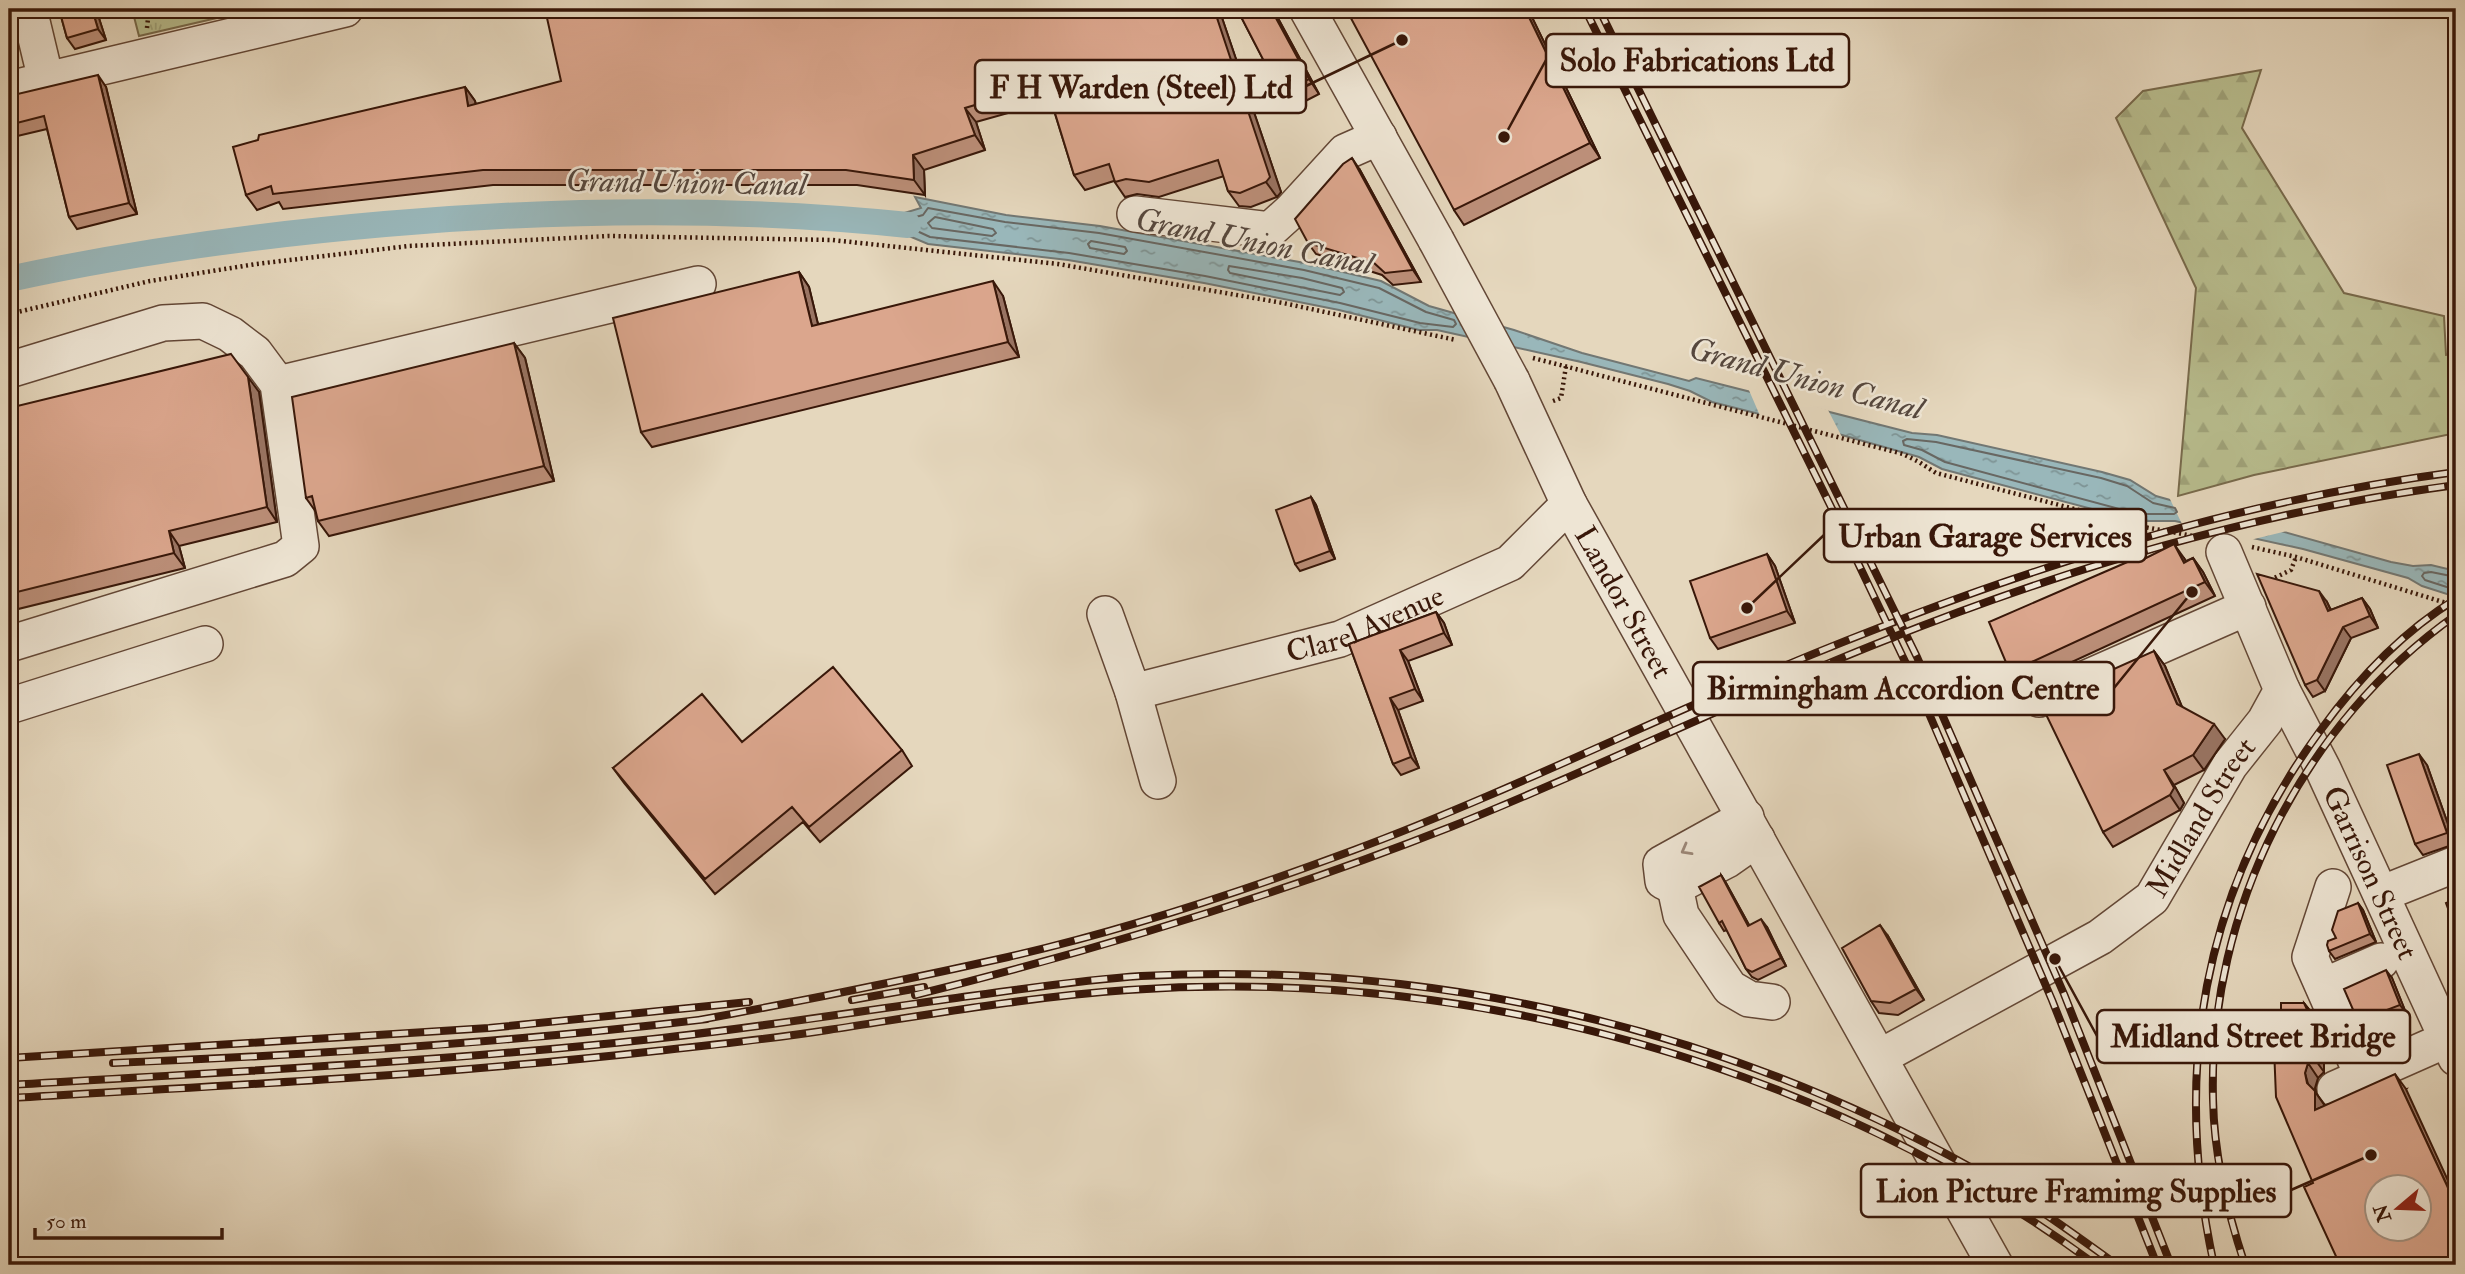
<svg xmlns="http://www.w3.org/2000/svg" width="2465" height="1274" font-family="'IM FELL Double Pica',serif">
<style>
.grass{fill:url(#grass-tufts);stroke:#786a4c;stroke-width:2}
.forest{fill:url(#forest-firs);stroke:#786a4c;stroke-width:2}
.water{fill:url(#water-ripples);stroke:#727773;stroke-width:2}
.pier{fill:#e5d7bd}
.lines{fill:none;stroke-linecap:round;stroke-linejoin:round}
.shore{stroke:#686762;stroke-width:2}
.canal{stroke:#99b7ba;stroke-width:26}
.minor-casing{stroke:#634736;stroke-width:38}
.path{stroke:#381709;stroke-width:4.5;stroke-dasharray:2 3.5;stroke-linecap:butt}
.minor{stroke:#eee5d4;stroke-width:35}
.rail-casing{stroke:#381709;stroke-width:8}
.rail{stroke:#eee5d4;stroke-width:5;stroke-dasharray:16;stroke-linecap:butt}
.minor-bridge-casing{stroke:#634736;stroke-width:38;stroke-linecap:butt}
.minor-bridge{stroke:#eee5d4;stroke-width:35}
.wall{fill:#bc8f79;stroke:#381709;stroke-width:2}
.shaded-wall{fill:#997463;stroke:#381709;stroke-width:2}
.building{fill:#dba68d;stroke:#381709;stroke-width:2;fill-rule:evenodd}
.oneway{stroke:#9c8879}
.labels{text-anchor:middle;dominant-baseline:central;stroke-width:5;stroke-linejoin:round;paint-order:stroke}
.street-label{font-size:30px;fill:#381709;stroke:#eee5d4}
.water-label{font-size:32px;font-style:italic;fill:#55473e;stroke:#eee5d4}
.leader{fill:none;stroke:#381709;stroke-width:2.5}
.callout-dot{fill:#381709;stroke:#eee5d4;stroke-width:2.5}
.callout{fill:#eee5d4;stroke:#381709;stroke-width:2.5}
.callout-label{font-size:32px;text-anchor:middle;font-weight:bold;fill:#381709}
</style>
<defs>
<pattern id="grass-tufts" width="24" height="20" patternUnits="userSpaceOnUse" patternTransform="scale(1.75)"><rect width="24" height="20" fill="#b8bd8e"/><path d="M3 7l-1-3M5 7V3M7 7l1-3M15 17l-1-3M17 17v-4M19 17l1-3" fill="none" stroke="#9fa279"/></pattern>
<pattern id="forest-firs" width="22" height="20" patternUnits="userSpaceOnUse" patternTransform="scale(1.75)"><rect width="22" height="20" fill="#b8bd8e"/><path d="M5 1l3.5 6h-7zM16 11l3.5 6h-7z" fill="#9fa279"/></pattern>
<pattern id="water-ripples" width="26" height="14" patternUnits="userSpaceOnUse" patternTransform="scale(1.75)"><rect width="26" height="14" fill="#99b7ba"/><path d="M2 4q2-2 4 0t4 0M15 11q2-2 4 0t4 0" fill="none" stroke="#7e9495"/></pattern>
</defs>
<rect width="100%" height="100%" fill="#e5d7bd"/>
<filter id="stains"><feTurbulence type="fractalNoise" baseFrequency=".00286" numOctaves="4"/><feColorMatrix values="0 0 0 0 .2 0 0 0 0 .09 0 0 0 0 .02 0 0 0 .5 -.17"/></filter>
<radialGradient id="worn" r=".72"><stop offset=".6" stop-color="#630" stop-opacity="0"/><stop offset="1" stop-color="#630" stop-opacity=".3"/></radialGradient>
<path class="grass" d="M 132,9 L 256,9 L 139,36 Z"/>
<path class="forest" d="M 2261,70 L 2242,128 L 2344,293 L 2444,316 L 2446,355 L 2456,354 L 2456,433 L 2254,475 L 2178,496 L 2196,288 L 2116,118 L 2143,91 Z"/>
<path class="water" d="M 915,197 L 1006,215 L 1100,226 L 1305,263 L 1381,281 L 1429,306 L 1514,330 L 1582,353 L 1689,381 L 1696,378 L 1912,433 L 1937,435 L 2102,472 L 2130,480 L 2156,496 L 2391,562 L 2413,566 L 2431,565 L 2456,571 L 2456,597 L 2422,586 L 2408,578 L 2303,549 L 2175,521 L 2137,521 L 1942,469 L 1919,457 L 1842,435 L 1712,402 L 1690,391 L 1668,384 L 1581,362 L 1437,330 L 1419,330 L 1339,310 L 1204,283 L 1068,260 L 928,244 L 890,228 L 872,227 L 873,214 L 901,214 L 921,208 Z"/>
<path class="pier" d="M 1748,388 L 1828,410 L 1843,439 L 1761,418 Z
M 2168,495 L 2273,524 L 2291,530 L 2246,541 L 2177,525 L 2182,524 Z"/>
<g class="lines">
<path class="shore" d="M 928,208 L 1005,222 L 1099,233 L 1304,270 L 1379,288 L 1426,312 L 1454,320 L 1456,324 L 1453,327 L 1420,323 L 1340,303 L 1205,276 L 1069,253 L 930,237 L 904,225 L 905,220 L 923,215 Z
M 935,217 L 993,229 L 996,233 L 992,236 L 932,228 L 928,223 Z
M 1091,241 L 1125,247 L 1127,251 L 1124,254 L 1090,248 L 1088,244 Z
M 1229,266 L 1302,278 L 1342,288 L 1344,292 L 1340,295 L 1230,273 L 1228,270 Z
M 1907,439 L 1936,442 L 2101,478 L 2127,486 L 2153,503 L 2175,508 L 2177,512 L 2174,514 L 2138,514 L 1945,462 L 1922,450 L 1904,445 L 1903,441 Z
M 2456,577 L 2431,572 L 2424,573 L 2422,576 L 2425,580 L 2456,590"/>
<path class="canal" d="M 9,279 C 133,252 259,235 385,224 C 559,209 734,207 908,225"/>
<g class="minor-casing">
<g id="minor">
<path d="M 29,9 L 46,80"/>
<path d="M 1307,9 L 1436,240"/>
<path d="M 9,89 L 345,9"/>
<path d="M 1135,214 L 1270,230 L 1291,211 L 1345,152 L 1379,137"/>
<path d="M 9,370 L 163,323 L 203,321 L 230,334 L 255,353 L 278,384 L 301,546 L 285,559 L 9,644"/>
<path id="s1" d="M 1512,381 L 1569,504 L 1995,1265"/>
<path d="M 278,384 L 698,284"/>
<path d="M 1105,614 L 1133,692 L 1158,781"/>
<path id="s2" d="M 2282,690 L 2323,769 L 2456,1058"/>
<path id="s3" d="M 1133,692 L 1340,639 L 1510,563 L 1569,504"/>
<path d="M 2039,699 L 2248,607"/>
<path d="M 9,706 L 205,644"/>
<path d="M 1746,817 L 1661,864 L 1663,881 L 1675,887 L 1727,860 L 1757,839"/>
<path d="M 1675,887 L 1681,915 L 1730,988 L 1749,999 L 1772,1002"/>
<path d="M 2333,887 L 2310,957 L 2363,1077"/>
<path d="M 2381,894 L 2456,864"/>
<path d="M 2324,986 L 2381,961"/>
<path id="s4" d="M 1880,1057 L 2100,937 L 2152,898 L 2230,765 L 2265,721 L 2282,690 L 2224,552"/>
<path d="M 2335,1089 L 2448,1039"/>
</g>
</g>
<path class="path" d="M 147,28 L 149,9
M 9,314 L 150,281 L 256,264 L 409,246 L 609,236 L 832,240 L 1058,264 L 1283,303 L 1456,340
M 1533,358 L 1903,454 L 1919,462 L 1936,473 L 2144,527 L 2199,537
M 1553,401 L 1561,398 L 1566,366
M 2252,547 L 2296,557 L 2456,606
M 2270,580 L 2291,570 L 2296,557"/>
<use href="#minor" class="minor"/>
<g class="rail-casing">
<path id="rail" d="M 1585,9 L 1837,519 L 1921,695 L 2052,1000 L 2157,1265
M 1599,9 L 1917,657 L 2064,994 L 2171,1265
M 915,995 C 1097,950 1278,895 1453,826 C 1597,768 1737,699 1881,642 C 2066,568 2259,511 2456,485
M 852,1000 L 924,987
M 699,1020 C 802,1001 905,980 1008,957 C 1125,930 1241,892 1354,850 C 1496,797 1632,730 1772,671 C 1991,579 2220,503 2456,472
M 9,1058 L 489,1028 L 749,1002
M 113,1063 C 312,1055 510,1043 707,1019
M 9,1085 C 223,1072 439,1062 653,1039 C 754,1028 855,1012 956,998 C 1017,990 1079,980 1141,976 C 1430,961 1719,1027 1972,1168 C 2023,1197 2070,1231 2117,1265
M 9,1098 C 224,1086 441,1075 656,1051 C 713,1045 771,1039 828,1030 C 927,1015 1027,997 1128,990 C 1468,967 1821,1062 2096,1265
M 2214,1265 C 2172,1072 2202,892 2320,731 C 2357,680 2402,632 2456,599
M 2245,1265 C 2227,1211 2214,1156 2213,1099 C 2208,911 2303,723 2456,615"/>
</g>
<use href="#rail" class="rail"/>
<g class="minor-bridge-casing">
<path id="minor-bridge" d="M 1436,240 L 1512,381"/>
</g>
<use href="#minor-bridge" class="minor-bridge"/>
</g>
<path class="wall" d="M 59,9 L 96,9 L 106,40 L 75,49 L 67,38 Z
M 1219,9 L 1281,192 L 1277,197 L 1251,207 L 1239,206 L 1228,191 L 1224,176 L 1159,197 L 1137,194 L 1125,197 L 1114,181 L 1085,190 L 1074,175 L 1051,101 L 976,122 L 985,150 L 924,170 L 925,195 L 857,185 L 493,185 L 283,209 L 279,202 L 257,210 L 246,195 L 465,87 L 475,101 L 476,104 Z
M 1237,9 L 1273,9 L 1319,94 L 1292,108 L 1281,94 Z
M 1528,9 L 1600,158 L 1464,225 L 1454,210 Z
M 9,32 L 17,66 L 9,70 Z
M 106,87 L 137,214 L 77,229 L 69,217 L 47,129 L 9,138 L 9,96 Z
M 1360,170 L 1421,282 L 1393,285 L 1382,275 L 1316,254 L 1308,243 Z
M 799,272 L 809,287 L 818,324 L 1003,296 L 1019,357 L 652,447 L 641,432 Z
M 514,343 L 525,358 L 554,481 L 329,536 L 318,521 L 316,512 L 306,498 Z
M 259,392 L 277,522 L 179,546 L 185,568 L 14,610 L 9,603 L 9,408 Z
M 1311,497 L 1316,505 L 1335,559 L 1300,571 L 1295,564 Z
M 1767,554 L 1775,566 L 1795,623 L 1718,649 L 1710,638 Z
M 2139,557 L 2141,560 L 2184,558 L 2186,561 L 2193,558 L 2203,572 L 2215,596 L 2020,686 L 2010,672 Z
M 2362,598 L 2370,609 L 2378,628 L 2351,638 L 2325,691 L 2313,697 L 2305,685 L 2327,602 L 2331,610 Z
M 1436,612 L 1444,623 L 1452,645 L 1408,661 L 1423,701 L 1398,710 L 1419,768 L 1401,775 L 1393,764 L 1349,644 Z
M 2154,651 L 2165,666 L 2182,707 L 2225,739 L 2204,770 L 2174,785 L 2184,803 L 2180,810 L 2113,847 L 2103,832 Z
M 742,742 L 902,750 L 912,766 L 820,842 L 803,822 L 715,894 L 624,783 L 613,768 Z
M 2427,765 L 2455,844 L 2423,855 L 2415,844 Z
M 1721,875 L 1726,883 L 1749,925 L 1767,927 L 1786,966 L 1758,980 L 1752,977 L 1746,969 L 1727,930 L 1724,931 L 1719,923 Z
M 2358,903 L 2363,910 L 2376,942 L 2335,959 L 2329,951 L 2336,938 Z
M 1888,936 L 1924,1000 L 1898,1015 L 1879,1013 L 1871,1001 Z
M 2392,978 L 2406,1013 L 2364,1029 L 2358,1021 Z
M 2304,1003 L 2315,1017 L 2326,1044 L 2324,1045 L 2324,1072 L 2318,1078 L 2315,1088 L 2316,1093 L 2325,1105 L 2406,1089 L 2313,1183 Z"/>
<path class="shaded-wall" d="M 92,9 L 96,9 L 106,40 L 98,29 Z
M 1214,9 L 1219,9 L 1281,192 L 1277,197 L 1266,182 Z
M 1271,9 L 1273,9 L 1319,94 L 1309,79 Z
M 1525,9 L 1528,9 L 1600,158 L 1590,143 Z
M 9,32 L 17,66 L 9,55 Z
M 98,75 L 106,87 L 137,214 L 129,203 Z
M 465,87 L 475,101 L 478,121 L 468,106 Z
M 965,108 L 976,122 L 985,150 L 975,135 Z
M 913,155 L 924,170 L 925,195 L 914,180 Z
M 1352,158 L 1360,170 L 1421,282 L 1413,270 Z
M 799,272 L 809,287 L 822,341 L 812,326 Z
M 993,281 L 1003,296 L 1019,357 L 1008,342 Z
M 514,343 L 525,358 L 554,481 L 544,466 Z
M 248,377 L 259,392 L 277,522 L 267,507 Z
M 1311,497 L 1316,505 L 1335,559 L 1330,551 Z
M 169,531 L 179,546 L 185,568 L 174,553 Z
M 2174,544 L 2184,558 L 2194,577 L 2184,563 Z
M 1767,554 L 1775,566 L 1795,623 L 1787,611 Z
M 2193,558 L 2203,572 L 2215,596 L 2205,582 Z
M 2319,591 L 2327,602 L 2336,622 L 2328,611 Z
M 2362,598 L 2370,609 L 2378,628 L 2370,616 Z
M 1436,612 L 1444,623 L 1452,645 L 1444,633 Z
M 2343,627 L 2351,638 L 2325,691 L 2317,680 Z
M 1400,650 L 1408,661 L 1423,701 L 1415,689 Z
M 2154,651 L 2165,666 L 2187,719 L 2177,704 Z
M 1390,698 L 1398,710 L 1419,768 L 1411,757 Z
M 2214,724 L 2225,739 L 2204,770 L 2193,755 Z
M 2419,754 L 2427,765 L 2455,844 L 2447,833 Z
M 2164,770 L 2174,785 L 2184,803 L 2180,810 L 2170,795 Z
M 1721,875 L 1726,883 L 1754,934 L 1748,926 Z
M 2358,903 L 2363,910 L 2376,942 L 2370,934 Z
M 1761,919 L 1767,927 L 1786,966 L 1781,958 Z
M 1880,925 L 1888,936 L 1924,1000 L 1916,989 Z
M 2386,970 L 2392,978 L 2406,1013 L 2400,1005 Z
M 2304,1003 L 2315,1017 L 2326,1044 L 2316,1029 Z
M 2314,1030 L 2324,1045 L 2324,1072 L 2314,1058 Z
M 2308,1063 L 2318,1078 L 2315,1088 L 2316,1093 L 2325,1106 L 2315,1110 L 2305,1073 Z
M 2395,1074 L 2406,1089 L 2456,1198 L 2456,1205 Z"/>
<path class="building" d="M 59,9 L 92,9 L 98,29 L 67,38 Z
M 545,9 L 1214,9 L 1270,177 L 1266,182 L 1240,193 L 1228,191 L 1218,160 L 1149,182 L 1126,179 L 1115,182 L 1109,164 L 1074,175 L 1046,84 L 965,108 L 975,135 L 913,155 L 914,180 L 846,170 L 483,170 L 273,194 L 271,186 L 246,195 L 233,147 L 258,140 L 259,135 L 465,87 L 468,106 L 561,81 Z
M 1237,9 L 1271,9 L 1309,79 L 1281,94 Z
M 1346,9 L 1525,9 L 1590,143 L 1454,210 Z
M 98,75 L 129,203 L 69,217 L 44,116 L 9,125 L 9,96 Z
M 1352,158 L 1413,270 L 1385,273 L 1374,263 L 1308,243 L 1295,219 L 1343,164 Z
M 799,272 L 812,326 L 993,281 L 1008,342 L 641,432 L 613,318 Z
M 514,343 L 544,466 L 318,521 L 312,496 L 306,498 L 292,397 Z
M 231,354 L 248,377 L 267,507 L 169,531 L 174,553 L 9,594 L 9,408 Z
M 1311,497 L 1330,551 L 1295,564 L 1276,510 Z
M 2174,544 L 2184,563 L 2193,558 L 2205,582 L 2010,672 L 1989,622 L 2139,557 L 2140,561 Z
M 1767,554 L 1787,611 L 1710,638 L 1690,581 Z
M 2257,574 L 2319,591 L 2328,611 L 2362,598 L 2370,616 L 2343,627 L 2317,680 L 2305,685 Z
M 1436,612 L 1444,633 L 1400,650 L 1415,689 L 1390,698 L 1411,757 L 1393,764 L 1349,644 Z
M 2154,651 L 2177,704 L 2214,724 L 2193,755 L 2164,770 L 2174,788 L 2170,795 L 2103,832 L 2040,702 Z
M 833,667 L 902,750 L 809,827 L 792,807 L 705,879 L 613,768 L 702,694 L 742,742 Z
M 2419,754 L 2447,833 L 2415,844 L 2387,765 Z
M 1721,875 L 1748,926 L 1761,919 L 1781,958 L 1752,972 L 1746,969 L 1722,921 L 1719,923 L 1699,887 Z
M 2456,899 L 2456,930 L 2446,903 Z
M 2358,903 L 2370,934 L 2329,951 L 2327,945 L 2328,941 L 2336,938 L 2332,930 L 2338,911 Z
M 1880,925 L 1916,989 L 1890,1003 L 1871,1001 L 1842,948 Z
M 2386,970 L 2400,1005 L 2358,1021 L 2344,989 Z
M 2281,1003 L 2304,1003 L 2316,1029 L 2314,1030 L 2314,1058 L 2308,1063 L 2305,1073 L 2307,1083 L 2315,1091 L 2315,1110 L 2395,1074 L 2456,1205 L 2456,1265 L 2340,1265 L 2304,1187 L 2313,1183 L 2276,1097 L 2273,1023 L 2281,1023 ZM 2377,1186 L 2419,1186 L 2419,1228 L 2377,1228 Z"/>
<defs><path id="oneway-chevron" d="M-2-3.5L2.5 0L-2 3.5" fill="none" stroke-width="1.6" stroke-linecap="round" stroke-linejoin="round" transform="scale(1.75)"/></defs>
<use class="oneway" href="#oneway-chevron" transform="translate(1686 850) rotate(151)"/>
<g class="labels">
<g class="street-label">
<text stroke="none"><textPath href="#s1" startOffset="248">Landor Street</textPath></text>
<text stroke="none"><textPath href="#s3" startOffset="242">Clarel Avenue</textPath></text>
<text stroke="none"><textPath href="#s4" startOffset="410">Midland Street</textPath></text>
<text stroke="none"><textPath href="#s2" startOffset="203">Garrison Street</textPath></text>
</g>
<g class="water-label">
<text transform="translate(686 183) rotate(1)">Grand Union Canal</text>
<text transform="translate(1254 242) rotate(11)">Grand Union Canal</text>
<text transform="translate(1806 379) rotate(15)">Grand Union Canal</text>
</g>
</g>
<path class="leader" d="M1504 137L1546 60M1402 40L1306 86M1747 608L1824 535M2192 592L2114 688M2055 959L2097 1036M2371 1155L2291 1190"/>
<g class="callout-dot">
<circle cx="1504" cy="137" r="7"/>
<circle cx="1402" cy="40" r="7"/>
<circle cx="1747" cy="608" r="7"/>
<circle cx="2192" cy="592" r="7"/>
<circle cx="2055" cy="959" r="7"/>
<circle cx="2371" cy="1155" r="7"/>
</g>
<g class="callout">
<rect x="1546" y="34" width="303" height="53" rx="7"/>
<rect x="975" y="60" width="331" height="53" rx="7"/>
<rect x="1824" y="509" width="322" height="53" rx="7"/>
<rect x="1693" y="662" width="421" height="53" rx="7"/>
<rect x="2097" y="1010" width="313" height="53" rx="7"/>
<rect x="1861" y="1164" width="430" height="53" rx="7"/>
</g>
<g class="callout-label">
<text x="1697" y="71">Solo Fabrications Ltd</text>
<text x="1141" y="98">F H Warden (Steel) Ltd</text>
<text x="1985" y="547">Urban Garage Services</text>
<text x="1903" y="699">Birmingham Accordion Centre</text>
<text x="2253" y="1047">Midland Street Bridge</text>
<text x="2076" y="1202">Lion Picture Framimg Supplies</text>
</g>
<rect width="2465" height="1274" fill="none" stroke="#e5d7bd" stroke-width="35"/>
<rect x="10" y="10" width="2444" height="1253" fill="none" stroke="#381709" stroke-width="3.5"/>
<rect x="18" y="18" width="2430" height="1239" fill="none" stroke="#381709" stroke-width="2"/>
<g transform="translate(2398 1208) rotate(251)"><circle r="33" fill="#eee5d4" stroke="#a59383" stroke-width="2"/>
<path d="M0-5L12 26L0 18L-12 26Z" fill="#8f2418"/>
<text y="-10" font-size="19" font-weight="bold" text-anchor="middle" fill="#381709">N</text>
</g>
<path d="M35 1228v10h187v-10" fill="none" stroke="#381709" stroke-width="3.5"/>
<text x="46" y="1228" font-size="21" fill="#381709" stroke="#eee5d4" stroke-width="5" paint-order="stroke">50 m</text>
<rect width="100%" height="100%" filter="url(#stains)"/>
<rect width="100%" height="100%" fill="url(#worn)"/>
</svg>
